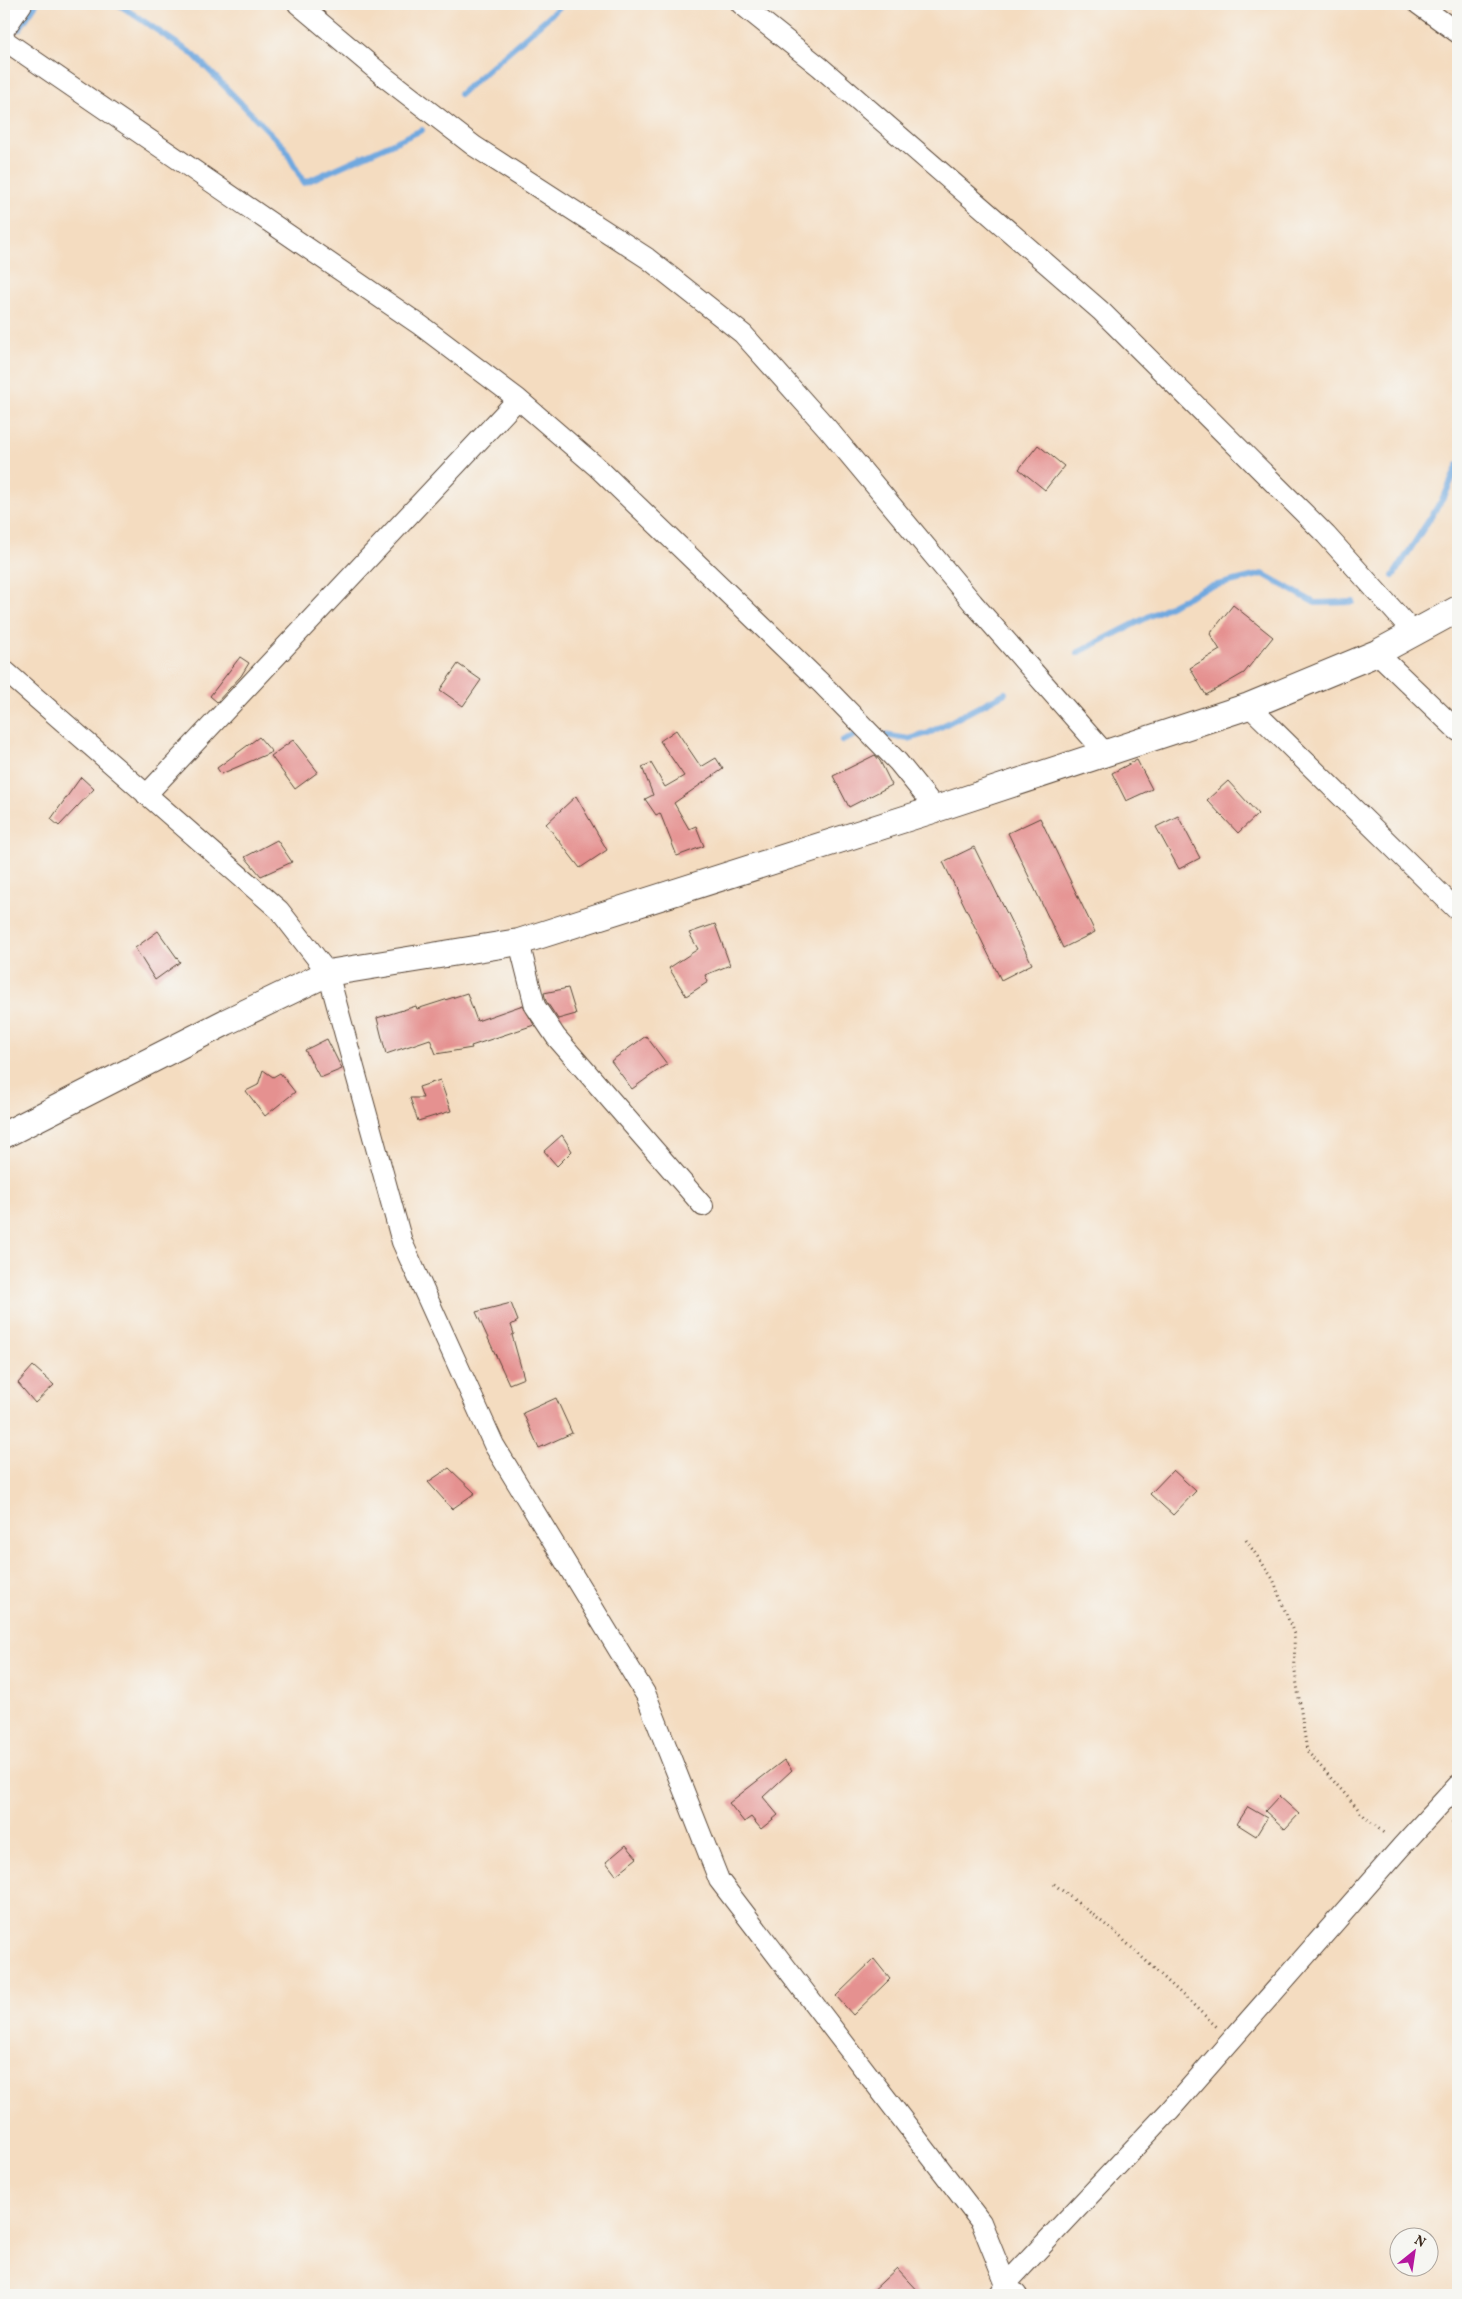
<svg xmlns="http://www.w3.org/2000/svg" width="1462" height="2299" font-family="Vollkorn,serif">
<style>
.lines{fill:none;stroke-linecap:round;stroke-linejoin:round}
.stream{stroke:#70a8df;stroke-width:6}
.building{fill:#e59190}
.minor-casing{stroke:#574536;stroke-width:22}
.tertiary-casing{stroke:#574536;stroke-width:28}
.path{stroke:#574536;stroke-width:3;stroke-dasharray:1 4;stroke-linecap:butt}
.minor{stroke:#fff;stroke-width:20}
.tertiary{stroke:#fff;stroke-width:26}
</style>
<rect width="100%" height="100%" fill="#f6f6f2"/>
<filter id="ink" filterUnits="userSpaceOnUse"><feTurbulence type="fractalNoise" baseFrequency=".02" numOctaves="2"/><feDisplacementMap in="SourceGraphic" scale="10" xChannelSelector="R" yChannelSelector="G"/><feConvolveMatrix kernelMatrix="1 2 1 2 8 2 1 2 1" color-interpolation-filters="sRGB"/></filter>
<filter id="wash" filterUnits="userSpaceOnUse"><feTurbulence type="fractalNoise" baseFrequency=".0096" numOctaves="4" result="noise"/><feDisplacementMap in="SourceGraphic" scale="20" xChannelSelector="R" yChannelSelector="G"/><feGaussianBlur stdDeviation="1.12" result="paint"/><feColorMatrix in="noise" values="0 0 0 0 0 0 0 0 0 0 0 0 0 0 0 0 0 1.4 0 .05"/><feComposite in="paint" operator="in"/></filter>
<g filter="url(#wash)">
<rect width="100%" height="100%" fill="#f4dcc0"/>
<g class="lines">
<path class="stream" d="M 118,4 L 194,55 L 284,147 L 304,183 L 422,130
M 19,29 L 36,4
M 460,94 L 563,4
M 1393,576 L 1445,495 L 1458,465
M 1077,653 L 1205,588 L 1263,574 L 1315,603 L 1353,602
M 878,734 L 909,739 L 929,733 L 1005,693
M 842,741 L 858,734"/>
</g>
<g id="blocks">
<path class="building" d="M 1038,445 L 1064,466 L 1045,490 L 1019,469 Z
M 1233,605 L 1273,637 L 1244,673 L 1206,695 L 1190,668 L 1220,650 L 1210,634 Z
M 240,657 L 249,663 L 241,676 L 217,702 L 210,696 Z
M 458,664 L 481,680 L 463,706 L 440,690 Z
M 676,730 L 701,767 L 716,758 L 723,769 L 674,803 L 689,829 L 696,826 L 704,846 L 677,856 L 660,813 L 656,815 L 645,799 L 653,795 L 642,767 L 651,763 L 665,787 L 684,776 L 660,741 Z
M 259,737 L 272,752 L 221,774 L 217,768 Z
M 293,740 L 318,772 L 295,789 L 271,756 Z
M 875,755 L 880,761 L 892,785 L 849,807 L 833,776 Z
M 1137,760 L 1152,789 L 1126,801 L 1112,773 Z
M 81,777 L 94,789 L 59,826 L 51,819 Z
M 1228,781 L 1258,814 L 1238,833 L 1207,800 Z
M 576,796 L 607,850 L 580,868 L 546,824 Z
M 1178,816 L 1200,858 L 1179,869 L 1156,827 Z
M 1040,818 L 1095,932 L 1063,948 L 1008,833 Z
M 277,840 L 292,862 L 261,876 L 245,857 Z
M 974,847 L 1032,964 L 1001,980 L 943,862 Z
M 715,924 L 730,965 L 705,975 L 708,982 L 686,996 L 669,968 L 698,949 L 689,933 Z
M 158,931 L 180,962 L 155,980 L 135,948 Z
M 568,988 L 576,1014 L 558,1019 L 546,1001 L 544,993 Z
M 467,993 L 477,1021 L 523,1005 L 534,1025 L 471,1046 L 472,1048 L 436,1054 L 430,1039 L 386,1054 L 377,1018 L 416,1006 L 417,1009 Z
M 646,1036 L 667,1064 L 632,1089 L 611,1061 Z
M 327,1039 L 342,1069 L 320,1078 L 305,1050 Z
M 263,1070 L 273,1077 L 280,1073 L 295,1092 L 265,1116 L 246,1091 L 258,1085 Z
M 440,1080 L 451,1111 L 418,1121 L 410,1098 L 423,1098 L 419,1087 Z
M 562,1135 L 572,1151 L 557,1166 L 544,1151 Z
M 511,1303 L 518,1321 L 511,1325 L 514,1334 L 512,1335 L 524,1378 L 509,1384 L 476,1312 Z
M 33,1366 L 54,1385 L 35,1403 L 18,1383 Z
M 556,1398 L 572,1433 L 539,1448 L 523,1413 Z
M 449,1468 L 475,1493 L 452,1509 L 428,1482 Z
M 1173,1470 L 1196,1491 L 1173,1515 L 1150,1494 Z
M 784,1760 L 792,1770 L 763,1797 L 778,1815 L 761,1829 L 751,1817 L 744,1822 L 729,1803 Z
M 1279,1796 L 1299,1814 L 1285,1829 L 1265,1811 Z
M 1248,1807 L 1267,1818 L 1256,1836 L 1237,1824 Z
M 626,1845 L 637,1858 L 616,1875 L 606,1862 Z
M 874,1959 L 890,1979 L 853,2015 L 836,1996 Z
M 897,2268 L 922,2295 L 868,2295 Z"/>
</g>
</g>
<g filter="url(#ink)">
<use href="#blocks" fill-opacity="0" stroke="#574536" stroke-width="1"/>
<g class="lines">
<g class="minor-casing">
<path id="minor" d="M 298,4 L 386,78 L 474,146 L 647,258 L 743,334 L 827,428 L 973,603 L 1106,754
M 741,4 L 820,67 L 1101,311 L 1326,535 L 1414,633
M 1418,4 L 1458,33
M 4,30 L 22,4
M 4,40 L 420,325 L 518,399 L 598,468 L 822,684 L 898,762 L 936,809
M 1377,653 L 1458,731
M 4,670 L 279,910 L 328,973 L 402,1242 L 494,1445 L 646,1695 L 719,1880 L 981,2222 L 1006,2284 L 999,2295
M 1249,706 L 1458,911
M 146,795 L 518,399
M 519,942 L 535,1006 L 556,1037 L 703,1206
M 1017,2295 L 1006,2284 L 1170,2110 L 1401,1847 L 1458,1785"/>
</g>
<g class="tertiary-casing">
<path id="tertiary" d="M 4,1135 L 226,1022 L 328,973 L 519,942 L 936,809 L 1249,706 L 1377,653 L 1458,609"/>
</g>
<path class="path" d="M 1246,1540 L 1273,1579 L 1294,1634 L 1295,1672 L 1307,1751 L 1366,1818 L 1385,1834
M 1452,1821 L 1458,1826
M 1054,1884 L 1116,1933 L 1217,2027"/>
<use href="#minor" class="minor"/>
<use href="#tertiary" class="tertiary"/>
</g>
</g>
<rect width="1462" height="2299" fill="none" stroke="#f6f6f2" stroke-width="20"/>
<g transform="translate(1414 2252) rotate(30)"><circle r="24" fill="#f6f6f2" stroke="#aba49d"/>
<path d="M0-4L9 19L0 12L-9 19Z" fill="#b5179e"/>
<text y="-8" font-size="14" font-weight="bold" text-anchor="middle" fill="#3b2a1e">N</text>
</g>
</svg>
